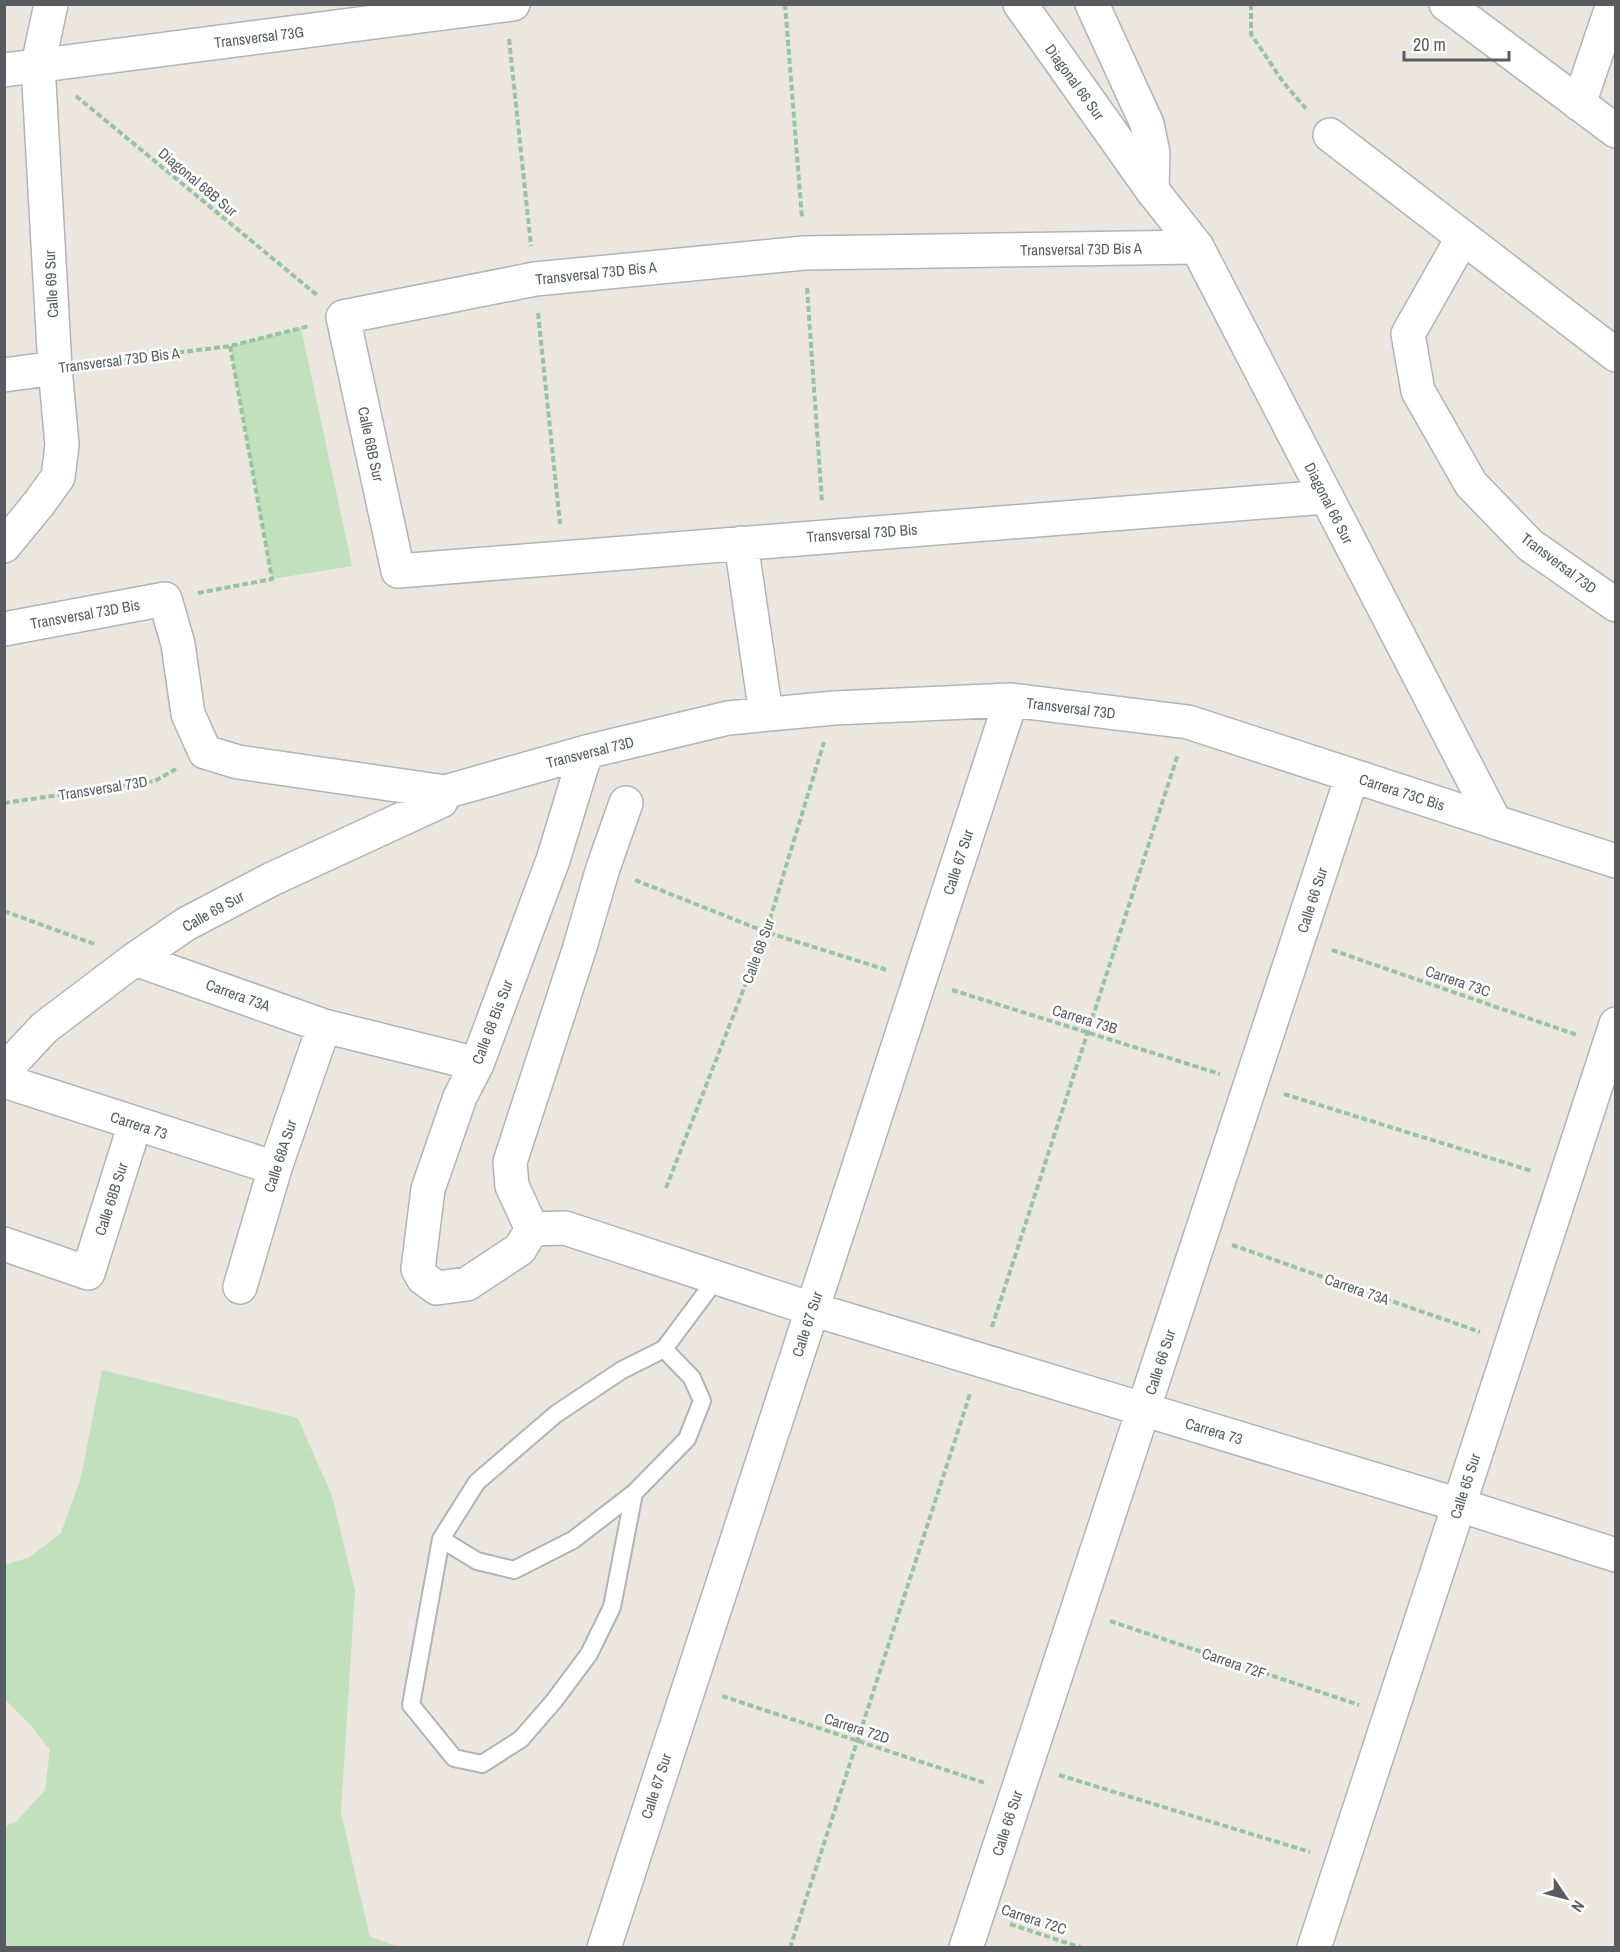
<svg xmlns="http://www.w3.org/2000/svg" width="1620" height="1952" font-family="'Archivo Narrow',sans-serif">
<style>
.green{fill:#c0e1bc}
.lines{fill:none;stroke-linecap:round;stroke-linejoin:round}
.service-casing{stroke:#b0b3b7;stroke-width:20}
.minor-casing{stroke:#b0b3b7;stroke-width:36}
.tertiary-casing{stroke:#b0b3b7;stroke-width:36}
.path{stroke:#97c4a0;stroke-width:4;stroke-dasharray:6 3;stroke-linecap:butt}
.service{stroke:#fff;stroke-width:16}
.minor{stroke:#fff;stroke-width:33}
.tertiary{stroke:#fff;stroke-width:33}
.labels{text-anchor:middle;dominant-baseline:central;stroke-width:5;stroke-linejoin:round;paint-order:stroke}
.street-label{font-size:15px;fill:#585c60;stroke:#fff}
</style>
<rect width="100%" height="100%" fill="#ebe7df"/>
<path class="green" d="M 301,328 L 352,566 L 272,579 L 230,346 Z
M 102,1370 L 298,1418 L 332,1496 L 355,1591 L 341,1813 L 370,1937 L 400,1947 L 5,1947 L 5,1826 L 16,1822 L 45,1790 L 50,1750 L 32,1727 L 5,1699 L 5,1565 L 30,1557 L 61,1533 L 81,1477 Z"/>
<g class="lines">
<g class="service-casing">
<path id="service" d="M 634,1493 L 612,1607 L 589,1654 L 554,1701 L 521,1739 L 482,1764 L 454,1758 L 411,1705 L 441,1539 L 477,1482 L 556,1414 L 622,1370 L 664,1349 L 717,1278
M 441,1539 L 477,1561 L 514,1570 L 573,1540 L 634,1493 L 687,1439 L 702,1401 L 692,1378 L 664,1349"/>
</g>
<g class="minor-casing">
<path id="minor" d="M 1092,4 L 1147,124 L 1153,153 L 1152,190
M 1446,4 L 1616,131
M 1579,104 L 1613,4
M 1330,135 L 1616,355
M 1463,237 L 1408,334 L 1418,391 L 1471,484 L 1530,545 L 1616,605
M 1197,247 L 804,253 L 535,279 L 343,317 L 398,571 L 1326,497
M 4,375 L 55,368
M 741,543 L 766,714
M 4,546 L 40,502 L 58,477 L 62,445 L 55,368 L 38,65 L 51,4
M 4,629 L 165,599 L 178,644 L 188,714 L 205,752 L 238,762 L 445,792 L 586,752 L 728,718 L 834,708 L 1011,700 L 1188,722 L 1495,822
M 586,752 L 553,860 L 477,1064 L 460,1097 L 428,1189 L 418,1269 L 423,1278 L 437,1288 L 467,1284 L 520,1249 L 532,1229 L 565,1228 L 812,1309 L 1459,1505 L 1314,1948
M 135,959 L 324,1026 L 477,1064
M 4,1071 L 44,1028 L 135,959 L 186,924 L 272,879 L 441,801 L 445,792
M 4,1081 L 275,1168
M 532,1229 L 512,1186 L 510,1162 L 579,950 L 603,868 L 626,803
M 4,1244 L 88,1273 L 135,1124
M 240,1287 L 275,1168 L 324,1026
M 604,1948 L 1011,700
M 966,1948 L 1352,776"/>
</g>
<g class="tertiary-casing">
<path id="tertiary" d="M 1020,4 L 1152,190 L 1197,247 L 1495,822 L 1616,861
M 4,70 L 513,4
M 1616,1024 L 1459,1505 L 1616,1555"/>
</g>
<path class="path" d="M 785,4 L 802,218
M 1251,4 L 1251,34 L 1283,82 L 1307,110
M 509,39 L 531,246
M 76,96 L 317,295
M 807,288 L 822,502
M 538,313 L 560,524
M 89,364 L 230,346 L 309,326
M 198,593 L 272,579 L 230,346
M 4,803 L 155,781 L 176,769
M 635,880 L 766,932 L 887,970
M 4,911 L 97,945
M 1332,950 L 1577,1035
M 952,990 L 1220,1074
M 1284,1094 L 1532,1171
M 666,1188 L 766,932 L 824,742
M 1232,1245 L 1480,1332
M 992,1327 L 1178,754
M 1110,1621 L 1359,1705
M 722,1696 L 985,1783
M 1059,1775 L 1310,1852
M 1010,1924 L 1082,1948
M 790,1948 L 970,1394"/>
<use href="#service" class="service"/>
<use href="#minor" class="minor"/>
<use href="#tertiary" class="tertiary"/>
</g>
<g class="labels">
<g class="street-label">
<text transform="translate(259 37) rotate(-7)">Transversal 73G</text>
<text transform="translate(1075 82) rotate(54)">Diagonal 66 Sur</text>
<text transform="translate(198 182) rotate(40)">Diagonal 68B Sur</text>
<text transform="translate(1081 249) rotate(-1)">Transversal 73D Bis A</text>
<text transform="translate(596 273) rotate(-6)">Transversal 73D Bis A</text>
<text transform="translate(51 284) rotate(-93)">Calle 69 Sur</text>
<text transform="translate(119 360) rotate(-7)">Transversal 73D Bis A</text>
<text transform="translate(371 444) rotate(78)">Calle 68B Sur</text>
<text transform="translate(1329 503) rotate(63)">Diagonal 66 Sur</text>
<text transform="translate(862 533) rotate(-4)">Transversal 73D Bis</text>
<text transform="translate(1559 563) rotate(37)">Transversal 73D</text>
<text transform="translate(85 614) rotate(-10)">Transversal 73D Bis</text>
<text transform="translate(1071 708) rotate(7)">Transversal 73D</text>
<text transform="translate(590 752) rotate(-14)">Transversal 73D</text>
<text transform="translate(103 788) rotate(-9)">Transversal 73D</text>
<text transform="translate(1402 792) rotate(18)">Carrera 73C Bis</text>
<text transform="translate(958 862) rotate(-72)">Calle 67 Sur</text>
<text transform="translate(1312 900) rotate(-72)">Calle 66 Sur</text>
<text transform="translate(213 911) rotate(-29)">Calle 69 Sur</text>
<text transform="translate(758 951) rotate(-70)">Calle 68 Sur</text>
<text transform="translate(1458 981) rotate(19)">Carrera 73C</text>
<text transform="translate(238 995) rotate(20)">Carrera 73A</text>
<text transform="translate(1085 1019) rotate(17)">Carrera 73B</text>
<text transform="translate(492 1022) rotate(-69)">Calle 68 Bis Sur</text>
<text transform="translate(139 1125) rotate(18)">Carrera 73</text>
<text transform="translate(280 1156) rotate(-72)">Calle 68A Sur</text>
<text transform="translate(111 1199) rotate(-72)">Calle 68B Sur</text>
<text transform="translate(1357 1289) rotate(19)">Carrera 73A</text>
<text transform="translate(807 1324) rotate(-72)">Calle 67 Sur</text>
<text transform="translate(1160 1362) rotate(-72)">Calle 66 Sur</text>
<text transform="translate(1214 1431) rotate(17)">Carrera 73</text>
<text transform="translate(1465 1486) rotate(-72)">Calle 65 Sur</text>
<text transform="translate(1234 1663) rotate(19)">Carrera 72F</text>
<text transform="translate(857 1728) rotate(18)">Carrera 72D</text>
<text transform="translate(656 1786) rotate(-72)">Calle 67 Sur</text>
<text transform="translate(1007 1823) rotate(-72)">Calle 66 Sur</text>
<text transform="translate(1034 1919) rotate(18)">Carrera 72C</text>
</g>
</g>
<rect width="1620" height="1952" fill="none" stroke="#585c60" stroke-width="12"/>
<g transform="translate(1566 1898) rotate(125)" stroke="#ffffff" stroke-width="4.5" paint-order="stroke">
<path d="M0-4.5L10 22L0 15L-10 22Z" fill="#585c60"/>
<text y="-9" font-size="16" font-weight="bold" text-anchor="middle" fill="#585c60">N</text>
</g>
<path d="M1404 51v9h105v-9" fill="none" stroke="#585c60" stroke-width="3"/>
<text x="1413" y="51" font-size="18" fill="#585c60" stroke="#ffffff" stroke-width="4.5" paint-order="stroke">20 m</text>
</svg>
